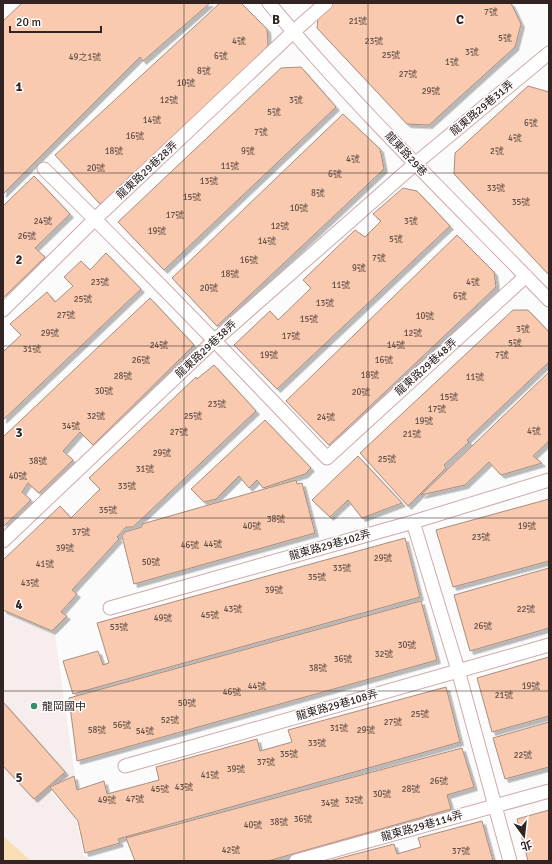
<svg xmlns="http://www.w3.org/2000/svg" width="552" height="864" font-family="Signika,'Noto Sans TC',sans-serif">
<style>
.built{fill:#f6edec}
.green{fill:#f9deb3}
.building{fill:#f9caaf;stroke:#aa8d7d;filter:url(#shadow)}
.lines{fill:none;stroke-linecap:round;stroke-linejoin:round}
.lane-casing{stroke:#ceaaa7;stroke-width:15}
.lane{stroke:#fff;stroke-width:13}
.grid{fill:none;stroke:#312423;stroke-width:1;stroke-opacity:0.55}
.poi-dot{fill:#349067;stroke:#fff;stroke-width:1.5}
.labels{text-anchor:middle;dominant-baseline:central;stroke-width:3;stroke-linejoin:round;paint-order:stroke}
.number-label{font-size:9px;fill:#634e46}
.street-label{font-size:11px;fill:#312423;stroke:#fff}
.poi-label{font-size:11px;fill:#312423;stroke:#fff;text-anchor:start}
.grid-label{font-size:13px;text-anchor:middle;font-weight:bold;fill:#312423;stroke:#fff;stroke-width:3;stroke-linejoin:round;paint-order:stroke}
</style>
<defs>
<filter id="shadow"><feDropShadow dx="3.5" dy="3.5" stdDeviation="0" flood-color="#0004"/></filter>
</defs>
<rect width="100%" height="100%" fill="#fbfbfb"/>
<path class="built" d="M 3,614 L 55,635 L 75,777 L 58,782 L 50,791 L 76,820 L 84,856 L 94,861 L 3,861 Z"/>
<path class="green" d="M 3,836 L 31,861 L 3,861 Z"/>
<path class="building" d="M 22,3 L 210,3 L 143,61 L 140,57 L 3,194 L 3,21 Z
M 220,3 L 241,3 L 267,29 L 268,45 L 261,56 L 117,192 L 100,204 L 55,155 Z
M 334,3 L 511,3 L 521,24 L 515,47 L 429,125 L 407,124 L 317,28 L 318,18 Z
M 301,67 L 336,107 L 164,270 L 118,222 L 281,68 Z
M 528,86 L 549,92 L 549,275 L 454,174 L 455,153 Z
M 343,114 L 380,149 L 384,169 L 217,326 L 172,278 Z
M 34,176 L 70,214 L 35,248 L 45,257 L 3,298 L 3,206 Z
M 403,188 L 417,191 L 450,226 L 277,389 L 234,345 L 270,311 L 278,320 L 311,288 L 303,280 L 355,230 L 365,237 L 381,221 L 373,214 Z
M 457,235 L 494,272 L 496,287 L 329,445 L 286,401 Z
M 106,253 L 141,289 L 3,420 L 3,350 L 4,351 L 21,335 L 10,324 L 47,292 L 55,302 L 73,286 L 64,277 L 81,261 L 90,270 Z
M 150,298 L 194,345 L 93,445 L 80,432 L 63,451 L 73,460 L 39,493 L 28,483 L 22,492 L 31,500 L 3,527 L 3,437 Z
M 513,310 L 528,310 L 549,332 L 549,362 L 467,440 L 469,442 L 444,465 L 446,468 L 408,506 L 360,453 Z
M 214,365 L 256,411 L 133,527 L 126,527 L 117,537 L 119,539 L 72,590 L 77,594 L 61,612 L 67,616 L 52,631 L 3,610 L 3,560 L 60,506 L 71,518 L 100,489 L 89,478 L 196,377 L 197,379 Z
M 549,372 L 549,441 L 533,456 L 542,463 L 501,475 L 489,462 L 465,485 L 421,495 Z
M 265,420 L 311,468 L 305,474 L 263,488 L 257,480 L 249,488 L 239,476 L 216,499 L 204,502 L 191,489 Z
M 358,456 L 402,503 L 362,518 L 348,500 L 330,517 L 312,500 Z
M 296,480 L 297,484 L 302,483 L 315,533 L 134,584 L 122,536 L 125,532 L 142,527 L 142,524 Z
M 549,499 L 549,561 L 453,587 L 436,530 Z
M 405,538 L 420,597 L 73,694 L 63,661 L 98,651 L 103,665 L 109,663 L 97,623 Z
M 549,568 L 549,628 L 470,651 L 454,595 Z
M 421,601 L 437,660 L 77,761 L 69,698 Z
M 549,657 L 549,716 L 492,732 L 477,678 Z
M 446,687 L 460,742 L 118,839 L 120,843 L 85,853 L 78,821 L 50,787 L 74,776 L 77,790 L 104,781 L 107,794 L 159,780 L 156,767 L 257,739 L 260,751 L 292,742 L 288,730 Z
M 3,702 L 65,772 L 34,799 L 3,766 Z
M 549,722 L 549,767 L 505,779 L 493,738 Z
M 462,748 L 474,787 L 447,795 L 451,809 L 268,861 L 135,861 L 126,838 Z
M 549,810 L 549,861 L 528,861 L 517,819 Z
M 482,821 L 493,861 L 329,861 L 394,844 L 397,854 L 421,847 L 418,838 Z"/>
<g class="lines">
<g class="lane-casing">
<path id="lane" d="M 269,3 C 356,108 454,202 549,300
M 44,169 C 140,263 234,360 327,458 L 526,276
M 3,310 L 95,219 L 293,32 L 326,3
M 413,522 L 458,670 L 510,861
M 3,541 L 215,340 L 415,164 L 549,53
M 110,608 L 413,522 L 549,480
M 125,766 L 549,645
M 296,861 L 549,791"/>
</g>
<use href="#lane" class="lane"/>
</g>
<path class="grid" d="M 184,3 L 184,861M 368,3 L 368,861M 3,173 L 549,173M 3,346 L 549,346M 3,518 L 549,518M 3,691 L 549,691"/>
<circle class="poi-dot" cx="34" cy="706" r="4"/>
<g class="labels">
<g class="number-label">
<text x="491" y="12">7號</text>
<text x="358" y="21">21號</text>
<text x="505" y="38">5號</text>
<text x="239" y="41">4號</text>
<text x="374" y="41">23號</text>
<text x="472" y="52">3號</text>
<text x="391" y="55">25號</text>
<text x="221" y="56">6號</text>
<text x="85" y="57">49之1號</text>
<text x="452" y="62">1號</text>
<text x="204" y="71">8號</text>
<text x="408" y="74">27號</text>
<text x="186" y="83">10號</text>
<text x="431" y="91">29號</text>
<text x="169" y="100">12號</text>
<text x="296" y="100">3號</text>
<text x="274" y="112">5號</text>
<text x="152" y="120">14號</text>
<text x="531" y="123">6號</text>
<text x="261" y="132">7號</text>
<text x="135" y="136">16號</text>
<text x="515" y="138">4號</text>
<text x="114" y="151">18號</text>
<text x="248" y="151">9號</text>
<text x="497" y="151">2號</text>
<text x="353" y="159">4號</text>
<text x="230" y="166">11號</text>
<text x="96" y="168">20號</text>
<text x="335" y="174">6號</text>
<text x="209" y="181">13號</text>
<text x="496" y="188">33號</text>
<text x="318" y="193">8號</text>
<text x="192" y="197">15號</text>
<text x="521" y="202">35號</text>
<text x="299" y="208">10號</text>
<text x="175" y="215">17號</text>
<text x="43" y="221">24號</text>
<text x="411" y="221">3號</text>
<text x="280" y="226">12號</text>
<text x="157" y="231">19號</text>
<text x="27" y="236">26號</text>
<text x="396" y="239">5號</text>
<text x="267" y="241">14號</text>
<text x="379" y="258">7號</text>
<text x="249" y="260">16號</text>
<text x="359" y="268">9號</text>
<text x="230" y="274">18號</text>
<text x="100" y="282">23號</text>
<text x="473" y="282">4號</text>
<text x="341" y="285">11號</text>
<text x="209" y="288">20號</text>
<text x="460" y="296">6號</text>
<text x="83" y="299">25號</text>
<text x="325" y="303">13號</text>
<text x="66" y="315">27號</text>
<text x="425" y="316">10號</text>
<text x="309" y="319">15號</text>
<text x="523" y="329">3號</text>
<text x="50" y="333">29號</text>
<text x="413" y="333">12號</text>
<text x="291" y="336">17號</text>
<text x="515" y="343">5號</text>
<text x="159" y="345">24號</text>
<text x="396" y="345">14號</text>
<text x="32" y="349">31號</text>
<text x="269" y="355">19號</text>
<text x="502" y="355">7號</text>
<text x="141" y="360">26號</text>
<text x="384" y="360">16號</text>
<text x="370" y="375">18號</text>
<text x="123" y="376">28號</text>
<text x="475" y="377">11號</text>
<text x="104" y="391">30號</text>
<text x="361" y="392">20號</text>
<text x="449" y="397">15號</text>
<text x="217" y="404">23號</text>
<text x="437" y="409">17號</text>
<text x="96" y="416">32號</text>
<text x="193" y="416">25號</text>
<text x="326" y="417">24號</text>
<text x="424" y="421">19號</text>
<text x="71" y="426">34號</text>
<text x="534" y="431">4號</text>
<text x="179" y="432">27號</text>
<text x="412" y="434">21號</text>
<text x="162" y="453">29號</text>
<text x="387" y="459">25號</text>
<text x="38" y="461">38號</text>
<text x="145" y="469">31號</text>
<text x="18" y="476">40號</text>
<text x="127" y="486">33號</text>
<text x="108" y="510">35號</text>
<text x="276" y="519">38號</text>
<text x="252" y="526">40號</text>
<text x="527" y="526">19號</text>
<text x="81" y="532">37號</text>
<text x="481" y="537">23號</text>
<text x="213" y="544">44號</text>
<text x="190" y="545">46號</text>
<text x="65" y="548">39號</text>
<text x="383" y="558">29號</text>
<text x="151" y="562">50號</text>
<text x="45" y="564">41號</text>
<text x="342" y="568">33號</text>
<text x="317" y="577">35號</text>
<text x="30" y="583">43號</text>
<text x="274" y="590">39號</text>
<text x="233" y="609">43號</text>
<text x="526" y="609">22號</text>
<text x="210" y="615">45號</text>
<text x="163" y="618">49號</text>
<text x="483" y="626">26號</text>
<text x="119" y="627">53號</text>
<text x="407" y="645">30號</text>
<text x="384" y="654">32號</text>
<text x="343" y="659">36號</text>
<text x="318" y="668">38號</text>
<text x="257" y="686">44號</text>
<text x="531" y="686">19號</text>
<text x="232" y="692">46號</text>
<text x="504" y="695">21號</text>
<text x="187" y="703">50號</text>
<text x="420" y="714">25號</text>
<text x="170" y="720">52號</text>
<text x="393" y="722">27號</text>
<text x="122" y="725">56號</text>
<text x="339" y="728">31號</text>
<text x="97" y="730">58號</text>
<text x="366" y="730">29號</text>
<text x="145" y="731">54號</text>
<text x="317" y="743">33號</text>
<text x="289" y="754">35號</text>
<text x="523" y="755">22號</text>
<text x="266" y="762">37號</text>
<text x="236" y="769">39號</text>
<text x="210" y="775">41號</text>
<text x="439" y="781">26號</text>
<text x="184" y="787">43號</text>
<text x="160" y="789">45號</text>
<text x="411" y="789">28號</text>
<text x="382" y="794">30號</text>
<text x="135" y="799">47號</text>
<text x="107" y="800">49號</text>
<text x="354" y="800">32號</text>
<text x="330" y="803">34號</text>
<text x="303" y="819">36號</text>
<text x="279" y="822">38號</text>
<text x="253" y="825">40號</text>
<text x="231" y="850">42號</text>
<text x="461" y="851">37號</text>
</g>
<g class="street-label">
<text transform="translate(482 108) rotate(-40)">龍東路29巷31弄</text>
<text transform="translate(406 154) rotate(47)">龍東路29巷</text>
<text transform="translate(147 170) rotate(-43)">龍東路29巷28弄</text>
<text transform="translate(206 349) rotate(-43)">龍東路29巷38弄</text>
<text transform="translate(426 367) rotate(-42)">龍東路29巷48弄</text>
<text transform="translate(330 545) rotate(-16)">龍東路29巷102弄</text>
<text transform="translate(337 705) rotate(-16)">龍東路29巷108弄</text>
<text transform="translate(422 826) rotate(-16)">龍東路29巷114弄</text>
</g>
<g class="poi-label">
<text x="42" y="706">龍岡國中</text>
</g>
</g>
<g class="grid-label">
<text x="276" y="24">B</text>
<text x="460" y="24">C</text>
<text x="19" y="91">1</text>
<text x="19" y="264">2</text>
<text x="19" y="437">3</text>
<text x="19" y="609">4</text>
<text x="19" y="782">5</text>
</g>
<rect width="552" height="864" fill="none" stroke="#312423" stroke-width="8"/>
<g transform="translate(524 836) rotate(165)" stroke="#ffffff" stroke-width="3" paint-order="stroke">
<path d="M0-3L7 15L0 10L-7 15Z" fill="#312423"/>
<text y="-6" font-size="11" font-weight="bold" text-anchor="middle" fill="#312423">北</text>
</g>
<path d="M10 26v6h91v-6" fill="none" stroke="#312423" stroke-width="2"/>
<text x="16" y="26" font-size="12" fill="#312423" stroke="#ffffff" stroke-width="3" paint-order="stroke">20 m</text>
</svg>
